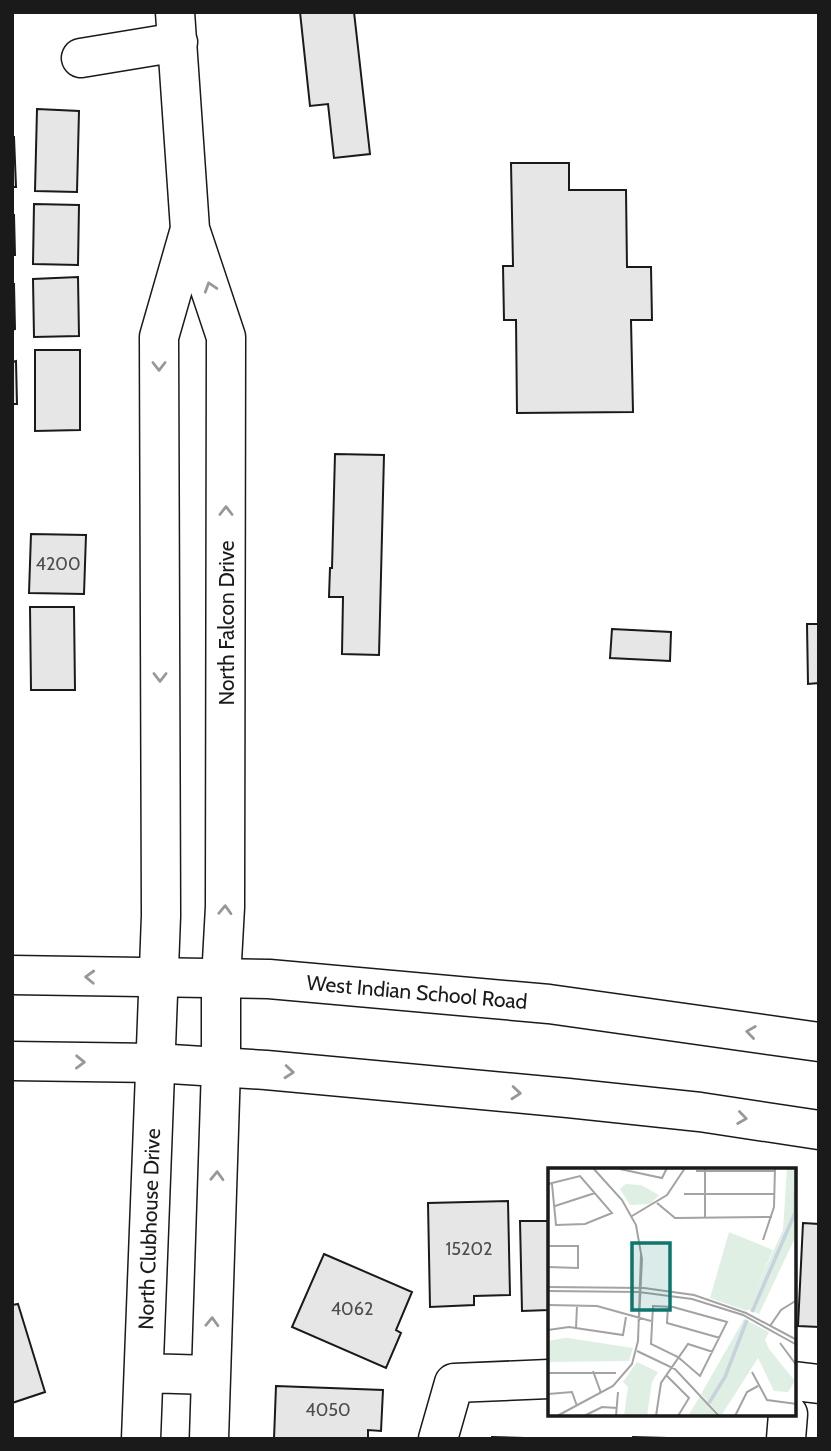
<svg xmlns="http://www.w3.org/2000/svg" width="831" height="1451" font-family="Cabin,sans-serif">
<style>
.building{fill:#e6e6e6;stroke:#1a1a1a;stroke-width:2}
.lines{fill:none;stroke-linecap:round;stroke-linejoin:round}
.minor-casing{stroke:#1a1a1a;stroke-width:41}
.major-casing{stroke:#1a1a1a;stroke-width:41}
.minor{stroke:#fff;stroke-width:38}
.major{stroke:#fff;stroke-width:38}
.oneway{stroke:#989898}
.labels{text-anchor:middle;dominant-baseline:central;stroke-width:5;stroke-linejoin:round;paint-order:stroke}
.number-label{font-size:18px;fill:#4d4d4d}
.street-label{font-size:21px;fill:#1a1a1a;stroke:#fff}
.inset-river{fill:none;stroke:#c6d2dc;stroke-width:3.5}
.inset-road{fill:none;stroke:#a3a3a3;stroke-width:2}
.view{fill:#0f766e;fill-opacity:0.15;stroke:#0f766e;stroke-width:3.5}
.inset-edge{fill:none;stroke:#1a1a1a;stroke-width:3.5}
</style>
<rect width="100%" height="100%" fill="#fff"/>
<path class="building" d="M 300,12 L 354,12 L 370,154 L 334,158 L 328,104 L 310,106 Z
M 37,109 L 79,111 L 77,192 L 35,191 Z
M 12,137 L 14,137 L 16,187 L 12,187 Z
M 511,163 L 569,163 L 569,190 L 626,190 L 627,267 L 651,267 L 652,320 L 631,320 L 633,412 L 517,413 L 516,320 L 504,320 L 503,266 L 513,266 Z
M 34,204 L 79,205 L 78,265 L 33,264 Z
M 12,215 L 14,215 L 15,255 L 12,255 Z
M 78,277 L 79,336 L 34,337 L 33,279 Z
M 12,284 L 14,284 L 15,329 L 12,330 Z
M 35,350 L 80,350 L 80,430 L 35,431 Z
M 16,361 L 17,404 L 12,404 L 12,362 Z
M 335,454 L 384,455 L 379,655 L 342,654 L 343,597 L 329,597 L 330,568 L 332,568 Z
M 31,534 L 86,535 L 84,594 L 29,593 Z
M 30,607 L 74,607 L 75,690 L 31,690 Z
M 807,624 L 819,624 L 819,683 L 808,684 Z
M 612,629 L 671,632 L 670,661 L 610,658 Z
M 508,1201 L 510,1295 L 474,1296 L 474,1305 L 430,1307 L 428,1203 Z
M 520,1221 L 549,1221 L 549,1310 L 522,1311 Z
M 803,1223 L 819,1224 L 819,1327 L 798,1326 Z
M 324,1254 L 412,1292 L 396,1330 L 401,1333 L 386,1368 L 292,1327 Z
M 18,1304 L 45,1392 L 12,1403 L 12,1305 Z
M 276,1386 L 383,1390 L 381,1431 L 368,1430 L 368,1439 L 274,1439 Z
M 492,1437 L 559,1439 L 492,1439 Z
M 633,1437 L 703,1439 L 632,1439 Z"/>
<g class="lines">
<g class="minor-casing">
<path id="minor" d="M 175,12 L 190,229 L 226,337 L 225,907 L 221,979 L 221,1068 L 209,1439
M 81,58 L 178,42
M 144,1373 L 210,1375
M 794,1381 L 819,1384
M 141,1439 L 161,916 L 159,337 L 190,229
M 438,1439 L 454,1383 L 549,1379
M 786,1439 L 788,1414"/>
</g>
<g class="major-casing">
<path id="major" d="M 12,975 L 269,979 L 549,1004 L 819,1042
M 12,1061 L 155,1063 L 266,1070 L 568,1098 L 700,1112 L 819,1130"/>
</g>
<use href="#minor" class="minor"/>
<use href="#major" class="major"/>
</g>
<defs><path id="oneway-chevron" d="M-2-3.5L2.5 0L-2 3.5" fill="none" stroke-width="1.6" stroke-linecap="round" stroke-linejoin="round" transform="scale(1.75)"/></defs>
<g class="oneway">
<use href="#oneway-chevron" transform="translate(210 287) rotate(-108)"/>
<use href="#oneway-chevron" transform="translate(159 366) rotate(90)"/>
<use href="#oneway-chevron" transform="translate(226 511) rotate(-90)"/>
<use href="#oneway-chevron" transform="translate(160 677) rotate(90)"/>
<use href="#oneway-chevron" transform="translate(225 910) rotate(-88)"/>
<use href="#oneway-chevron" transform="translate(90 977) rotate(-178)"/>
<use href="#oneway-chevron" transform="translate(751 1032) rotate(-172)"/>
<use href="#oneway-chevron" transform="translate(80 1062) rotate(1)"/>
<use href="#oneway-chevron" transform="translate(289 1072) rotate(5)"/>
<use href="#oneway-chevron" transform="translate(516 1093) rotate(5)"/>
<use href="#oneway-chevron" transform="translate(742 1118) rotate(8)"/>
<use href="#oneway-chevron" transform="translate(217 1176) rotate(-88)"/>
<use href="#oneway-chevron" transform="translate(212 1322) rotate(-88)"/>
</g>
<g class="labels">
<g class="number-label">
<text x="58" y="564">4200</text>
<text x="469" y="1249">15202</text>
<text x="352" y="1309">4062</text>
<text x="328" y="1410">4050</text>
</g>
<g class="street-label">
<text transform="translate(226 623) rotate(-90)">North Falcon Drive</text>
<text transform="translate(417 992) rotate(5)">West Indian School Road</text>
<text transform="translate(149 1229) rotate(-88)">North Clubhouse Drive</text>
</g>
</g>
<g transform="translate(548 1168)">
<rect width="248" height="248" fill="#fff"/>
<path d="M 239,0 L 248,0 L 247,70 L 211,146 L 199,141 L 235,62 ZM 196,151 L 221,164 L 217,172 L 221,181 L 247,213 L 240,224 L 226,223 L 210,190 L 173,248 L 153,226 ZM 16,170 L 20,170 L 85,180 L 81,193 L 0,194 L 0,173 ZM 89,194 L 110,204 L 104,214 L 99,248 L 76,248 L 80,219 L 75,214 ZM 152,228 L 169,248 L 140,248 Z" fill="#e0efe3"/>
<path d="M 78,16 L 93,17 L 111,27 L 102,36 L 82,37 L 72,21 ZM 181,64 L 225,82 L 199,143 L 162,130 Z" fill="#e0efe3"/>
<path class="inset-river" d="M 204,144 L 247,45 L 248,0M 161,235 L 177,209 L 199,152"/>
<path class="inset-road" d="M 45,0 L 74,32 L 88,57 L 94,91 L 91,153M 157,0 L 157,51M 72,1 L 114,10 L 119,0M 148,3 L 227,3M 0,16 L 32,8 L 64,45 L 37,56 L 8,57 L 4,16M 136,26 L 227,26M 109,35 L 127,50 L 224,49M 7,38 L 47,25M 84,48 L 119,27 L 137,0M 215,72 L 226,39 L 227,0M 0,78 L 30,78 L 30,100 L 0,99M 0,119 L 96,120 L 146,127 L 198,145 L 249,172M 0,123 L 91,124 L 144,131 L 195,147 L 249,177M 0,137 L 49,138 L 103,153M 105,138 L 125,139 L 179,154 L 152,208 L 130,189 L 103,176 ZM 120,138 L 119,155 L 172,170M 222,158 L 233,142 L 249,132M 28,160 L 29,138M 0,162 L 21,159 L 75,167 L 78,149M 232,175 L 249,198M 89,183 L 127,201 L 171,248M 45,203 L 53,225M 204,204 L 219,232 L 249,236M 0,205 L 68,205M 118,207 L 141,230 L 130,248M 0,226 L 24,224 L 29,238M 9,248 L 65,218 L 84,196 L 90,173 L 93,86M 36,248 L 54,239 L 69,240M 68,248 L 70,224M 108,248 L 113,215 L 140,176 L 165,184M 187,248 L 199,224 L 210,218"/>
<path class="view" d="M 84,75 L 122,75 L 122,142 L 84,142 Z"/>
<rect width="248" height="248" class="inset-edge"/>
</g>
<rect width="831" height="1451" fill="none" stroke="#1a1a1a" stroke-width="28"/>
</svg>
